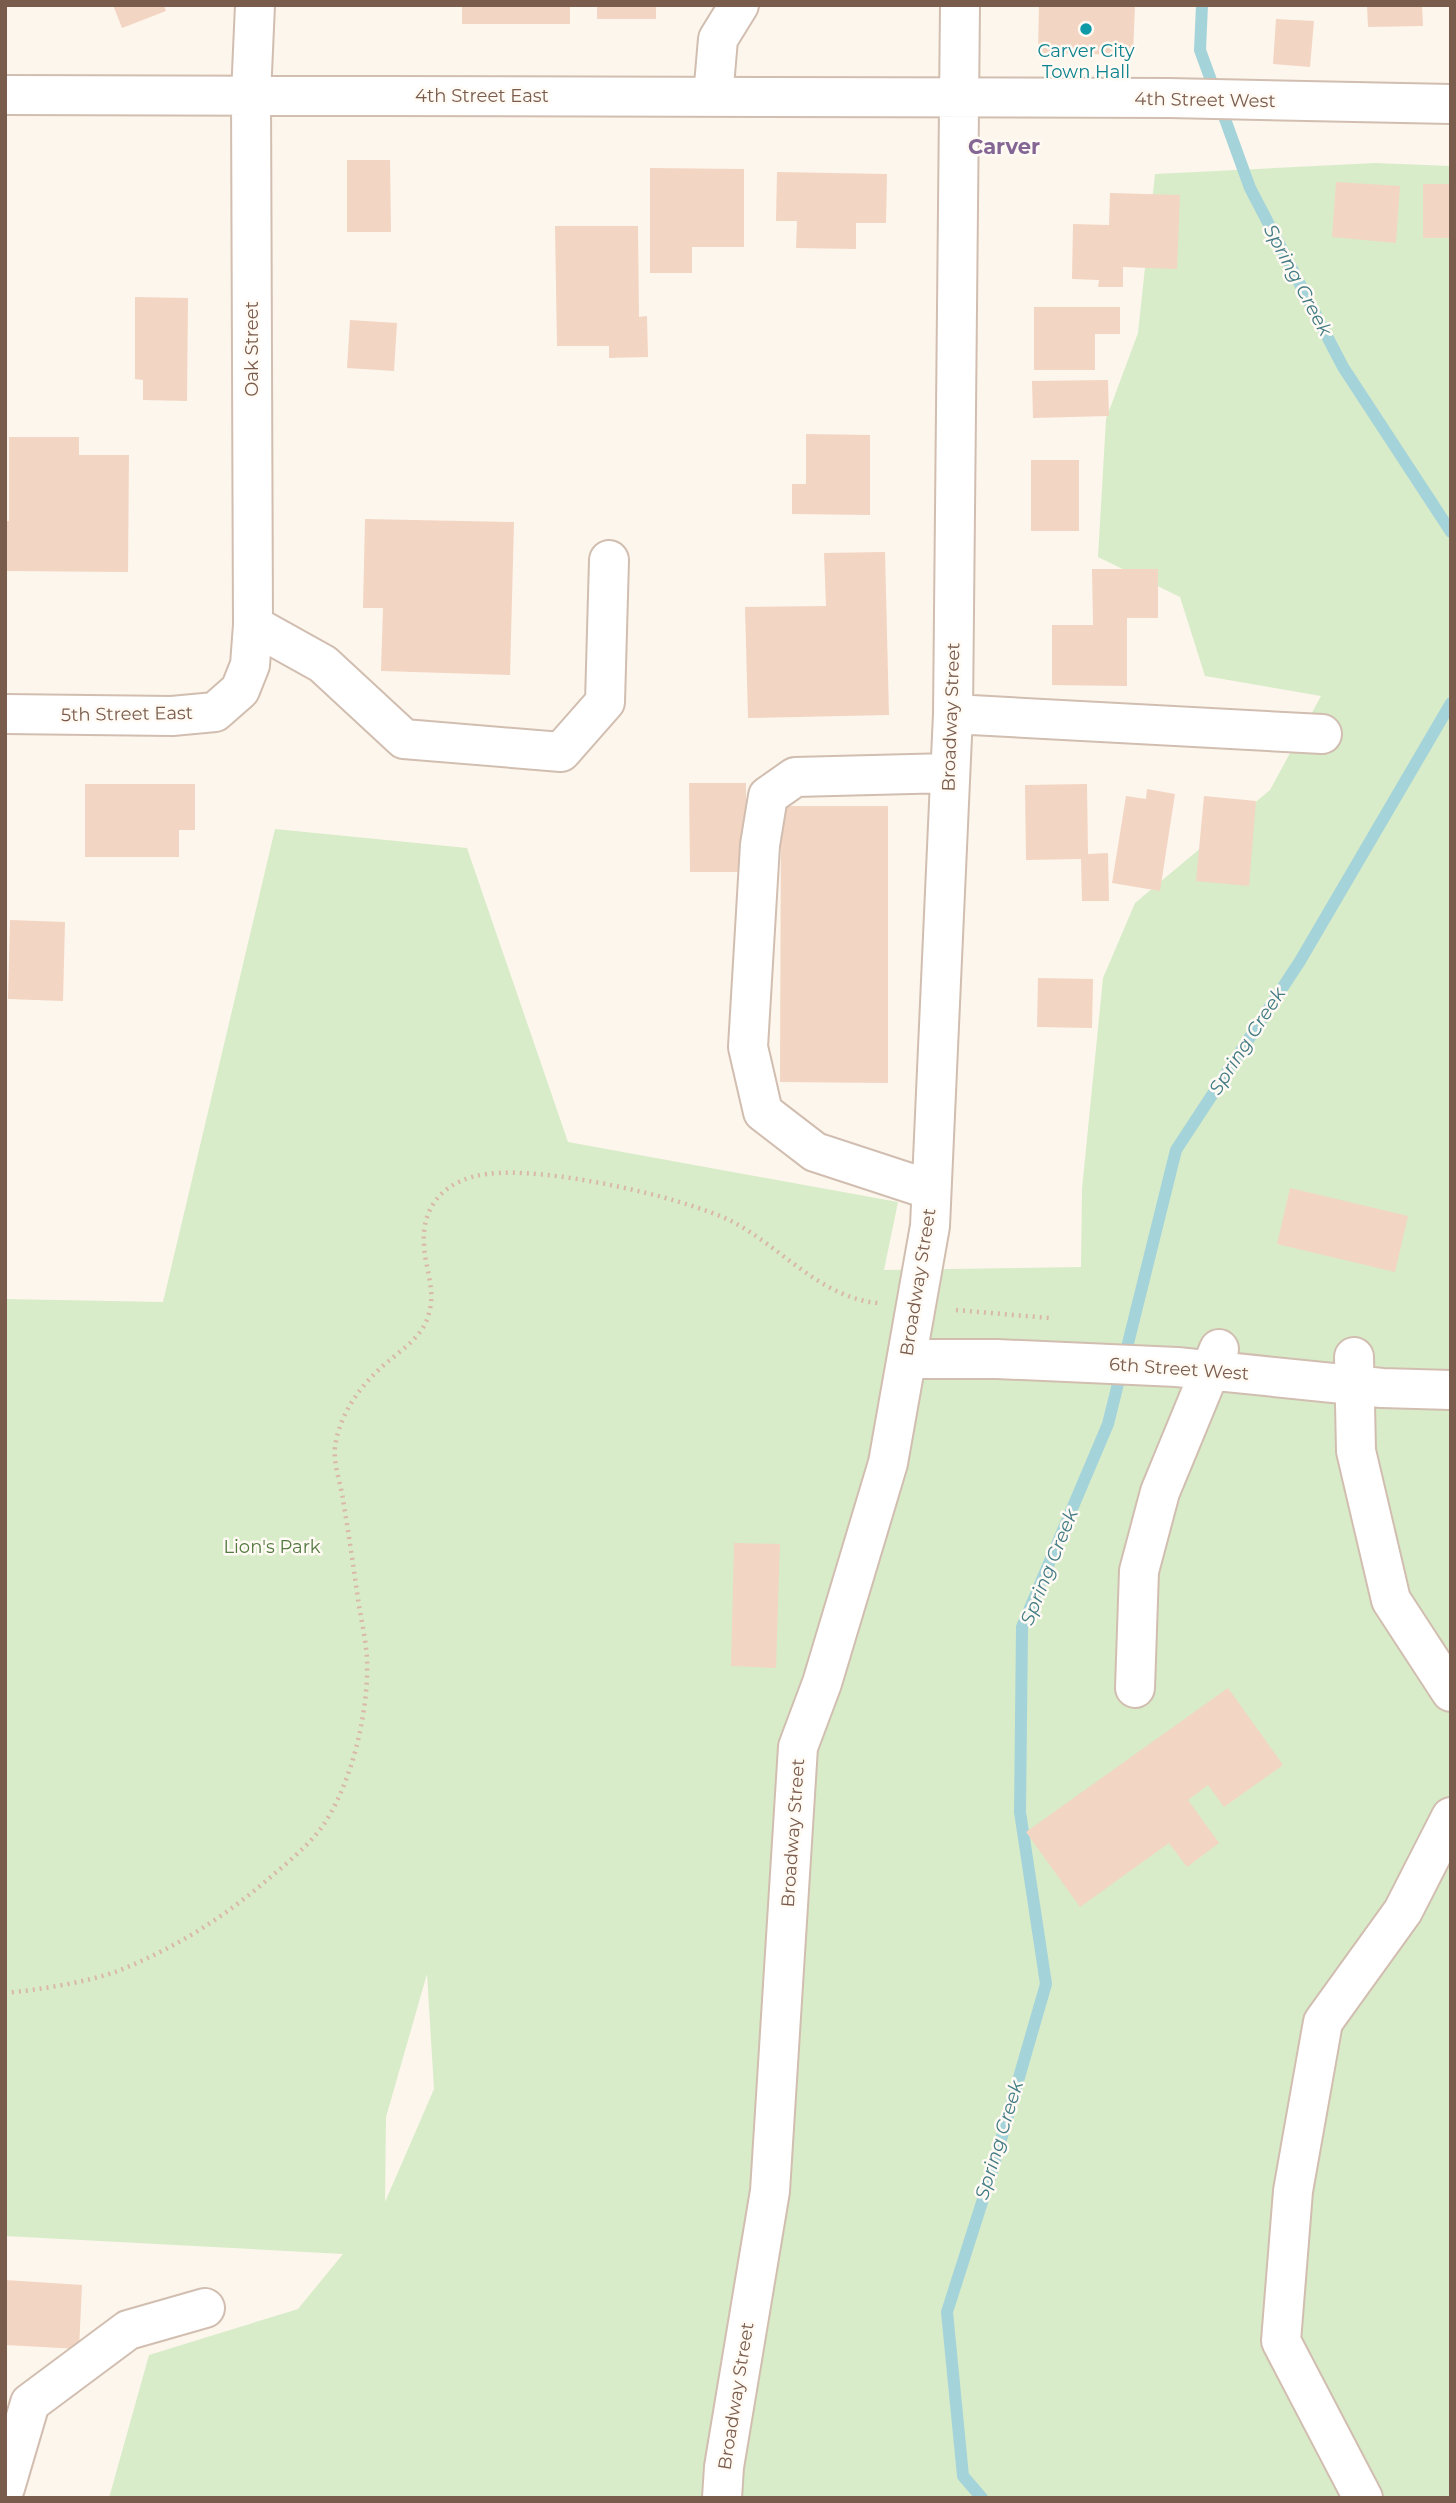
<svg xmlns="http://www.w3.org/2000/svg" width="1456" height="2503" font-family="Montserrat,sans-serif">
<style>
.green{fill:#d8ecc9;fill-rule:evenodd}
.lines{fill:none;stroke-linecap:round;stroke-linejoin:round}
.stream{stroke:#a5d3da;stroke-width:12}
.building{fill:#f3d5c3}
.minor-casing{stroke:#d1beb0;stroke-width:42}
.path{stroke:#d9b8a5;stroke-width:4.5;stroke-dasharray:2 5;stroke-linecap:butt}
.minor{stroke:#fff;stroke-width:38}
.culture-dot{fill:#0f9aa8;stroke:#fffaf3;stroke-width:2.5}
.labels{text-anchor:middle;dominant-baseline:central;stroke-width:5;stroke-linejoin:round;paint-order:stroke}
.culture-label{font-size:18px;fill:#0d838f;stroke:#fffaf3}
.street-label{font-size:18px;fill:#7a5c4d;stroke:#fffaf3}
.park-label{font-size:18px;fill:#537a41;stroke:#fffaf3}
.water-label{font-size:19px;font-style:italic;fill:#437c86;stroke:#fffaf3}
.quarter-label{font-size:21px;font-weight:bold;fill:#846695;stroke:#fffaf3}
</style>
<rect width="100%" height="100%" fill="#fdf6ec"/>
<path class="green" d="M 1375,163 L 1451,166 L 1451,2498 L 109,2498 L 149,2355 L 298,2309 L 343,2254 L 5,2236 L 5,1299 L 163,1302 L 275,829 L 467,848 L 568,1142 L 898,1202 L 884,1270 L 1081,1267 L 1082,1189 L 1103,978 L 1135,903 L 1270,790 L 1321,696 L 1205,676 L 1180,597 L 1098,557 L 1106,419 L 1138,333 L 1155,174 ZM 427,1974 L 434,2089 L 385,2202 L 386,2117 Z"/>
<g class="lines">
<path class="stream" d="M 1202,5 L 1200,50 L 1250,188 L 1343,367 L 1451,532
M 982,2498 L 963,2476 L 947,2312 L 992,2171 L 1046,1984 L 1020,1812 L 1022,1627 L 1108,1424 L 1176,1150 L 1300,961 L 1451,703"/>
</g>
<path class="building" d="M 113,5 L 164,5 L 166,11 L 122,28 Z
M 462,5 L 570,5 L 570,24 L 462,24 Z
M 597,5 L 656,5 L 656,19 L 597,19 Z
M 1039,5 L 1135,5 L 1133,55 L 1038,53 Z
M 1367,5 L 1422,5 L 1423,26 L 1368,27 Z
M 1276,19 L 1314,21 L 1310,67 L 1273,64 Z
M 347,160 L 390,160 L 391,232 L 347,232 Z
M 650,168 L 744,169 L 744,247 L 692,247 L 692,273 L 650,273 Z
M 777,172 L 887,174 L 886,223 L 856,223 L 856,249 L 796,248 L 797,221 L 776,221 Z
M 1336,182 L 1400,186 L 1396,243 L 1332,237 Z
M 1423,184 L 1451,184 L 1451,238 L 1423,238 Z
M 1110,193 L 1180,195 L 1177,269 L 1123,267 L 1123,287 L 1098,287 L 1099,280 L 1072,279 L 1073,224 L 1109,225 Z
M 555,226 L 638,226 L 639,317 L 647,316 L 648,357 L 609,358 L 609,346 L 557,346 Z
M 135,297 L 188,298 L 187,401 L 143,400 L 143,380 L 135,379 Z
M 1034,307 L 1120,307 L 1120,334 L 1095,334 L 1095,370 L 1034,370 Z
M 350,320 L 397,323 L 394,371 L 347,368 Z
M 1108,380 L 1109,416 L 1033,418 L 1032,381 Z
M 806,434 L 870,435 L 870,515 L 792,514 L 792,484 L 806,484 Z
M 9,437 L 79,437 L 79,455 L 129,455 L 128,572 L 5,571 L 5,521 L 9,521 Z
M 1031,460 L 1079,460 L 1079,531 L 1031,531 Z
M 365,519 L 514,522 L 510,675 L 381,671 L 383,608 L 363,608 Z
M 885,552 L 889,715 L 748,718 L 745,607 L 826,606 L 824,553 Z
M 1092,569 L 1158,569 L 1158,618 L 1127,618 L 1127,686 L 1052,685 L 1052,625 L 1093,625 Z
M 689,783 L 746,783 L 746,872 L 690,872 Z
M 85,784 L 195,784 L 195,830 L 179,830 L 179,857 L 85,857 Z
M 1087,784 L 1088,854 L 1108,853 L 1109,901 L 1082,901 L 1081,859 L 1026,860 L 1025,785 Z
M 1147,789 L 1175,794 L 1160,891 L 1112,883 L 1126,796 L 1146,799 Z
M 1204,796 L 1256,801 L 1249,886 L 1196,881 Z
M 781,806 L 888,806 L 888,1083 L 780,1082 Z
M 10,920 L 65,922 L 63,1001 L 8,999 Z
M 1038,978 L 1093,979 L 1092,1028 L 1037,1027 Z
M 1290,1188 L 1408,1216 L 1395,1272 L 1277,1244 Z
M 734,1543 L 780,1544 L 776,1668 L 731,1666 Z
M 1228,1688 L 1283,1765 L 1224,1807 L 1208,1785 L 1188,1800 L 1219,1843 L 1187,1867 L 1169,1843 L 1080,1907 L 1026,1832 Z
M 5,2280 L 82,2285 L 79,2349 L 5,2345 Z"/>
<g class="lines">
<g class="minor-casing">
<path id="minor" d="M 5,95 L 1169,98 L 1451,104
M 713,97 L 718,39 L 739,5
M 253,625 L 323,664 L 404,739 L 561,752 L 605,702 L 609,560
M 5,714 L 172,716 L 215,712 L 240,690 L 250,665 L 253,625 L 251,95 L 255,5
M 953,714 L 1322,734
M 931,1190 L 815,1152 L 763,1112 L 748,1047 L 760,845 L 768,796 L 795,777 L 950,773
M 907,1356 L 920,1359 L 997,1359 L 1177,1367 L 1382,1388 L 1451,1390
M 1354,1357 L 1356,1451 L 1391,1600 L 1451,1692
M 1135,1688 L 1139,1571 L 1160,1492 L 1219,1349
M 5,2488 L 30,2403 L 128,2330 L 205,2308
M 722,2498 L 724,2467 L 770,2191 L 798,1747 L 822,1683 L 888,1463 L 930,1226 L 953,714 L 960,5
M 1363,2498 L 1281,2341 L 1293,2191 L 1323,2022 L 1403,1911 L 1451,1817"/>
</g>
<path class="path" d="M 956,1310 L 1049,1318
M 5,1993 C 38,1990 88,1982 118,1971 C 173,1949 222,1919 267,1880 C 286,1864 307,1847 322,1827 C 352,1784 369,1711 367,1659 C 366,1641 362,1623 359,1606 C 354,1571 349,1535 343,1500 C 341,1484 333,1464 335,1447 C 340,1411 363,1382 391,1359 C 407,1346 424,1334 429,1313 C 436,1290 425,1268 424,1245 C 421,1204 447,1179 487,1174 C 543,1166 682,1196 733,1222 C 781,1247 821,1298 878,1303"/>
<use href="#minor" class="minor"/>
</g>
<circle class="culture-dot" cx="1086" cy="29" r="7"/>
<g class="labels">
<g class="culture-label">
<text x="1086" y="51">Carver City<tspan x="1086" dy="21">Town Hall</tspan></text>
</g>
<g class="street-label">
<text x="482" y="96">4th Street East</text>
<text transform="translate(1205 100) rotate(1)">4th Street West</text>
<text transform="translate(252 349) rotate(-90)">Oak Street</text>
<text transform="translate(127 714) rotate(-1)">5th Street East</text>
<text transform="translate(951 717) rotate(-88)">Broadway Street</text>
<text transform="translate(918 1282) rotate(-81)">Broadway Street</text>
<text transform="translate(1179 1369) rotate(4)">6th Street West</text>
<text transform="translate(793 1833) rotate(-86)">Broadway Street</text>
<text transform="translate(736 2396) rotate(-81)">Broadway Street</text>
</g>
<g class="park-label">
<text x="272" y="1547">Lion's Park</text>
</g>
<g class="water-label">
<text transform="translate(1298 280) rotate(62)">Spring Creek</text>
<text transform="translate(1247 1041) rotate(-57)">Spring Creek</text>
<text transform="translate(1049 1567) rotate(-68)">Spring Creek</text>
<text transform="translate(999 2140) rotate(-73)">Spring Creek</text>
</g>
<g class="quarter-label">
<text x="1004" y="146">Carver</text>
</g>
</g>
<rect width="1456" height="2503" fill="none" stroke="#7a5c4d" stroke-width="14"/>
</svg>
